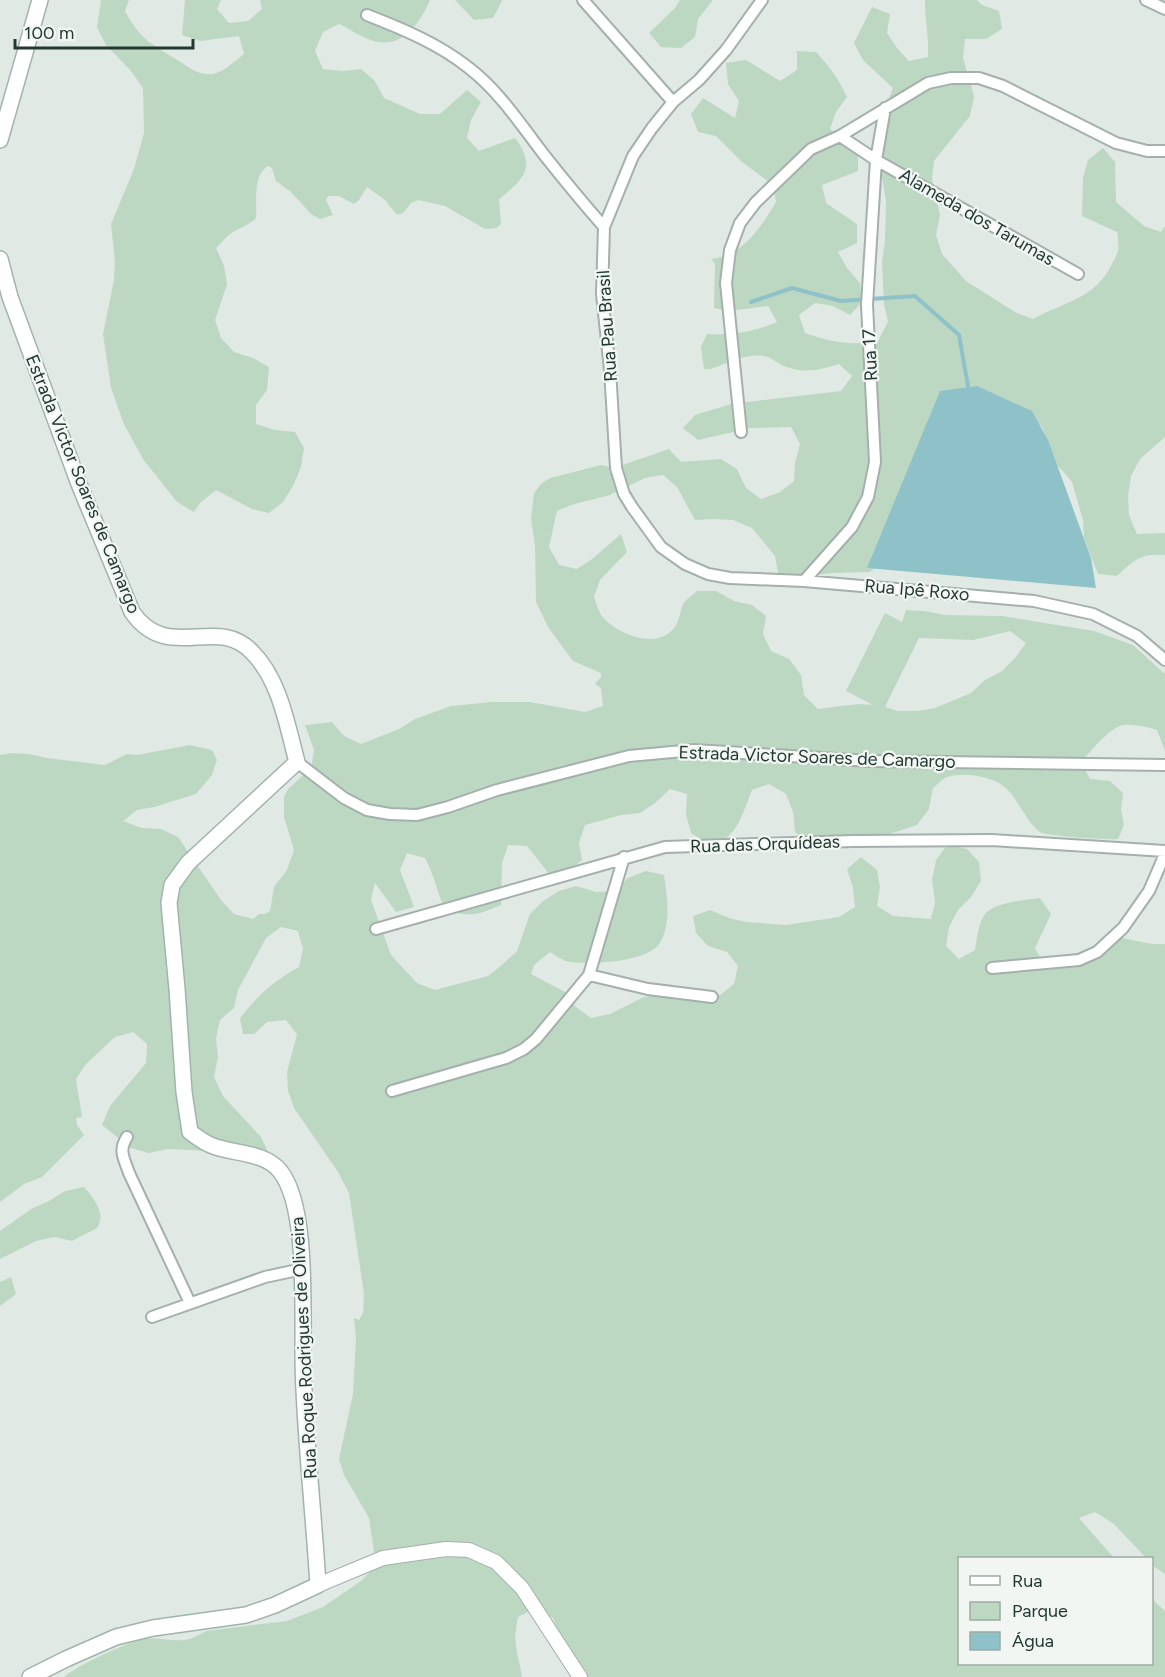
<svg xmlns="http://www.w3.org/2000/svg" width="1165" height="1677" font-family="Figtree,sans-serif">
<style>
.green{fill:#bcd8c2;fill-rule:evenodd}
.water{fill:#8fc2c8}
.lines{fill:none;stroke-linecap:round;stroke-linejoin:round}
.stream{stroke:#8fc2c8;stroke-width:4}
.minor-casing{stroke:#a4b0ab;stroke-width:14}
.tertiary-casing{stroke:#a4b0ab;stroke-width:16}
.secondary-casing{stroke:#a1b4ac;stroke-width:18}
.minor{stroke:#fff;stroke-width:10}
.tertiary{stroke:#fff;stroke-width:14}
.secondary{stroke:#fff;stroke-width:15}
.labels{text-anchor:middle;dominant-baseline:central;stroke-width:4.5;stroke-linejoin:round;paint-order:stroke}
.street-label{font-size:18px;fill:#233831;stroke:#f1f6f3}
</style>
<rect width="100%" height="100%" fill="#e1e9e5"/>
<path class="green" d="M 101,0 L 129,0 L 125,11 C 141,41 152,44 179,61 C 190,68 199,76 213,74 C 224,72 236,60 244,54 L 239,36 L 200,41 L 182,35 L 185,0 L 221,0 L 217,9 L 229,23 L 248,21 L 262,9 L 260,0 L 430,0 C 420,23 403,49 374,41 C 362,38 350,29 339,24 L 323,32 L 315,51 L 323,69 L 343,71 L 361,69 L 375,81 L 384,98 L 420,114 L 440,114 L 467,90 L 481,102 L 471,120 L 467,138 L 479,151 L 515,138 C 537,167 524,179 499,199 L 501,224 L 496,228 L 485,229 L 445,206 L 418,200 L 411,203 L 403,213 L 397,215 L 385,200 L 367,187 L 359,200 L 354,204 L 339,196 L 328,196 L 326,200 L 333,215 L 320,219 L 311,214 L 291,192 L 276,181 L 272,168 L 268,166 C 253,175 257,201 256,218 C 250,225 238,228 230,234 C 225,238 221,243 216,248 L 224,266 L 227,284 L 215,320 L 221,338 L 234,352 L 253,358 L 269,367 L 267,390 L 256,405 L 256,424 L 275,430 L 295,432 L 304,448 L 301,467 L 294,484 L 283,502 L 269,513 L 252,509 L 216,490 L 200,503 L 194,512 L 177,502 L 143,459 L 124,424 L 111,388 L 103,334 L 114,280 L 115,262 L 111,224 L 134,169 L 144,133 L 143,88 L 131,71 L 106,45 L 97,27 Z
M 455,0 L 502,0 L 502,1 L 493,18 L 474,20 Z
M 680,0 L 713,0 L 698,19 L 695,37 L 681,48 L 661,47 L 649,33 L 675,8 Z
M 925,0 L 977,0 L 982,5 L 999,11 L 1002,29 L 986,39 L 965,39 L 963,58 L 974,96 L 970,116 L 934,161 L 932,179 L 940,215 L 936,235 L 942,254 L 966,281 L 1015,312 L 1033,319 C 1064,302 1095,299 1112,264 C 1114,260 1117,255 1118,251 C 1119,245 1118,238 1117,232 L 1082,216 L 1083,178 L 1088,160 L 1103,148 L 1115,162 L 1116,202 L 1144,226 L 1161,232 L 1165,226 L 1165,437 L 1140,459 L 1131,476 L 1128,495 L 1129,515 L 1137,534 L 1165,533 L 1165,555 C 1141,553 1134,560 1117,576 L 1098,574 L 1084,538 L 1083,520 L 1072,482 L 1060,468 L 1044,458 C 1048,440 1047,429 1032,416 L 870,572 L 832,573 L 796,577 L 778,573 L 775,556 L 752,528 L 733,520 L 713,519 L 695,520 L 677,487 L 663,475 L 645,478 L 610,495 L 574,504 L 557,511 L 549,547 L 559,565 L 577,569 L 592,559 L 621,534 L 627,552 L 600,580 L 594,597 C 596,602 598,610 601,615 C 614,632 650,648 669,633 C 681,623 678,616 683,604 C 686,599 693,595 697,591 L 716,591 L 734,601 L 752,605 L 766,616 L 763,634 L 771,651 L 789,659 L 801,675 L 804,695 L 818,709 L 858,704 L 873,705 L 846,691 L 885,613 L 902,622 L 906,610 L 925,611 L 945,615 L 1002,616 L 1094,631 L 1133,645 L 1165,674 L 1165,751 L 1157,730 C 1146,727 1135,724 1124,725 C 1111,726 1090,752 1081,762 L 1090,779 L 1110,781 L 1123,793 L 1121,809 L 1124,825 L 1118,839 C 1109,840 1045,836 1040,832 C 1024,820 1017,795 1002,785 C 989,776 963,772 947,777 C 942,779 937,785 933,788 L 929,809 L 917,825 L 880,837 L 805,846 L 795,831 L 793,812 L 786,794 L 769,784 L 752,790 C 744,809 736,846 708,842 C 703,841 696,836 691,833 L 686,814 L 687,794 L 670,789 L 655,803 L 640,813 L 621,815 L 585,825 L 579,843 L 582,860 L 567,872 L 550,875 L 527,846 L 508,845 L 502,863 L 501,905 C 478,915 469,918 445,909 C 437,892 434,875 425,858 L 407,853 L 400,870 L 414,907 L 396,912 L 375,883 L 371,900 L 391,955 L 417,983 L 435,990 L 488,976 L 502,965 L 517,951 L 530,914 L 543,901 L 559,891 L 576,886 L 596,892 L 615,891 L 628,878 L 646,871 L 664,875 C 667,898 672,921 660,943 C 649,962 586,966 566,961 C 561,959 555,955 550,952 L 534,965 L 531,974 L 565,992 L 576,1007 L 591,1018 L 610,1014 L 644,997 L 662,994 L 701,997 L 720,995 L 734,984 L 738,966 L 727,952 L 708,946 L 696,933 L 693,916 L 710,910 L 729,918 L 746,922 L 786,925 L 839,917 L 855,907 L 853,888 L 847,869 L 861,857 L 877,870 L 880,887 L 877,906 L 893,916 L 931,919 L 935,902 L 932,880 L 936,860 L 948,844 L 967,849 L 979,862 L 981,881 L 971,897 L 958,910 L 949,927 L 946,946 L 959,959 L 975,950 C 977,939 978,922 986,913 C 996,902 1026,900 1040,898 L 1051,914 L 1035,948 L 1044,965 L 1065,968 L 1083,958 L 1113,937 C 1131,938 1148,946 1165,944 L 1165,1574 L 1152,1565 L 1152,1558 L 1146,1558 L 1114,1524 L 1095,1512 L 1079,1518 L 1114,1558 L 960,1558 L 960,1664 L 1152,1664 L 1152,1599 L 1165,1611 L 1165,1677 L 575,1677 L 553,1618 L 535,1608 L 518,1617 C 512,1644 518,1652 522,1677 L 64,1677 C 76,1666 127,1642 144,1639 C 170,1636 180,1648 206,1631 L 287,1621 L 323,1607 L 361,1581 L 374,1568 L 375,1558 L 369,1518 L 344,1475 L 339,1459 L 353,1394 L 356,1337 L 354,1318 L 359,1320 L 363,1313 L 364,1294 L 349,1193 L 338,1172 L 294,1108 L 288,1091 L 287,1072 L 297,1034 L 286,1020 L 267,1022 L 254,1034 L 243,1034 L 240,1018 C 257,996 275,980 299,967 L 303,949 L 298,931 L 281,927 L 266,938 L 238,990 L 234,1008 L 220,1020 L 216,1038 L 218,1057 L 214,1077 L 223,1096 L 261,1137 L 269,1154 L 253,1164 L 245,1158 L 207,1151 L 168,1149 L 149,1153 L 131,1148 L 102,1125 L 110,1106 L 146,1063 L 147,1044 L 133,1032 L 115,1037 L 86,1064 L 76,1079 L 82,1117 L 76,1118 L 77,1125 L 84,1135 L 42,1177 L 24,1184 L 0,1202 L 0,755 L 11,753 L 29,754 L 47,758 L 105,765 L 127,754 L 137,755 L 190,745 L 212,750 L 217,760 L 212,775 L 196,794 L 154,807 L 137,810 L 123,821 L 142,828 L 161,829 L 178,837 L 221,900 L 234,914 L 253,919 L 259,914 L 265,914 L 270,911 L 274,887 L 287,870 L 294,850 L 284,817 L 284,797 L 288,789 L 311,768 L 314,750 L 305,725 L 332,722 L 344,736 L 361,744 L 399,729 L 415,719 L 451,706 L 492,702 L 530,702 L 585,712 L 603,706 L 601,688 L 595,684 L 601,677 L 601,673 L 573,661 L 548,627 L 536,602 L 535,545 L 531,519 L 534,493 L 541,484 L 550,478 L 601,465 L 614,468 L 669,449 L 681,462 L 721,459 L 737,469 L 746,488 L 761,499 L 780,492 L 794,481 L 795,463 L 800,444 L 791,427 L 751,428 L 698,440 L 683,428 L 695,415 L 731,404 L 841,391 L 852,376 L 839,364 C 820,370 803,374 784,366 C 777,363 771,357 763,356 C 745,353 727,364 710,369 L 704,369 L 701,347 L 707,334 C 732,335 754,332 777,322 L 768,306 L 730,311 L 714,308 L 715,264 L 711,259 C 743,256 761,227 776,202 L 773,185 L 742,162 L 716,136 L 698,132 L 691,114 L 703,98 L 735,118 L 739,101 L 728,84 L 726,63 L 746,60 L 780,81 L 797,70 L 797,51 L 816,52 C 829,66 839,79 847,97 L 836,112 L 830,129 L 858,152 L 858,171 L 822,185 L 826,203 L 857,224 L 857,243 L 838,252 L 847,268 L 860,283 L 862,302 L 850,315 L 833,306 L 815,303 L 799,315 L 805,333 C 830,342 852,346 878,341 L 888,322 L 884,303 L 882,262 L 885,241 L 886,202 L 877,146 L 878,127 L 893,88 L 863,60 L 854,43 L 872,7 L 890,14 L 887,33 L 897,48 L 909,61 L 928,57 C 929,37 925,19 925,0 ZM 1010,631 L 1026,643 L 1015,658 L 1002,671 L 985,680 L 971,693 L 935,708 L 917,711 L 898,711 L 885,707 L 919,638 L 973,640 Z
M 84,1187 C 93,1197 107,1214 97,1228 L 72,1241 L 55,1237 L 36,1241 L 0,1259 L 0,1231 L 31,1209 L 49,1201 L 65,1191 Z
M 11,1277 L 16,1294 L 0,1306 L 0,1282 Z"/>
<path class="water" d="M 977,386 L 1032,411 L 1048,440 L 1091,558 L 1096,588 L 867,568 L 940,391 Z"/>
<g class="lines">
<path class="stream" d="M 751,302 L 792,288 L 841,301 L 915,296 L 959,335 L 969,392"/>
<g class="minor-casing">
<path id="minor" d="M 583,0 L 673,102
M 762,0 L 726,50 L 699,80 L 673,102 L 652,128 L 633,156 L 604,227 L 602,294 L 610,370 L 616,468 L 624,494 L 632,507 L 661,547 L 685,564 L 708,574 L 730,578 L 804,581 L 1034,601 L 1093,614 L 1137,636 L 1165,660
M 1146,0 L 1165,9
M 367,15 C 403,29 439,44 469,68 C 500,92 521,125 545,156 C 564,180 583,203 604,227
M 840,136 L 876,160 L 1078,274
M 741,432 L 726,283 L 730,250 L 740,223 L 756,202 L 811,149 L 840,136 L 928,83 L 951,78 L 979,78 L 1003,86 L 1116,143 L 1147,151 L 1165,151
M 804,581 L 852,527 L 868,497 L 875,462 L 867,305 L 876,160 L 885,108
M 297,762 L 344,798 L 367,810 L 390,814 L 417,815 L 448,807 L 497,790 L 629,756 L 694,750 L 870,761 L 1165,765
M 376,929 L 665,847 L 853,841 L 992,840 L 1165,851
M 992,968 L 1079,960 L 1097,952 L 1123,928 L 1149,891 L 1165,854
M 589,975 L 648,989 L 712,997
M 392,1091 L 506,1058 L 524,1049 L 536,1039 L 589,975 L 624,857
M 127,1137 C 118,1151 124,1158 129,1173 L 190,1303
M 152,1317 L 265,1277 L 302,1269"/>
</g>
<g class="tertiary-casing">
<path id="tertiary" d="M 318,1585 L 383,1558 L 446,1549 L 469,1550 L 496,1562 L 522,1588 L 580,1677"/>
</g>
<g class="secondary-casing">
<path id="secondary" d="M 0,140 L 40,0
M 0,259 L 10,297 L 79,484 L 132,612 C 168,664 216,614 252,652 C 280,680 287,725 297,762 L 188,863 L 172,885 L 169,903 L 177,989 L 184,1092 L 190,1132 C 197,1137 204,1143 213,1146 C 234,1154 265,1152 280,1171 C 312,1210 300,1337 304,1390 C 307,1455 314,1520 318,1585 L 275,1605 L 246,1615 L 153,1628 L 116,1637 L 66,1659 L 30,1677"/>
</g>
<use href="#minor" class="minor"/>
<use href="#tertiary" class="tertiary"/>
<use href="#secondary" class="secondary"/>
</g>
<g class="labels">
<g class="street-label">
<text transform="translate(977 217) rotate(30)">Alameda dos Tarumas</text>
<text transform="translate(607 326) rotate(-94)">Rua Pau Brasil</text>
<text transform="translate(870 355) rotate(-93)">Rua 17</text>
<text transform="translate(83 484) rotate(68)">Estrada Victor Soares de Camargo</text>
<text transform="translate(917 590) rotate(5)">Rua Ipê Roxo</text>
<text transform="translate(817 757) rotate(2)">Estrada Victor Soares de Camargo</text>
<text transform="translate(765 844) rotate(-2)">Rua das Orquídeas</text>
<text transform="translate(304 1348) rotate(-93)">Rua Roque Rodrigues de Oliveira</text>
</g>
</g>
<rect x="958" y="1557" width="195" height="108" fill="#f1f6f3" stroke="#9faaa5" stroke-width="1.5"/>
<rect x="970" y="1576" width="30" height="9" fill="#ffffff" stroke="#9faaa5" stroke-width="1.5"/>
<text x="1012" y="1587" font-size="18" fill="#233831">Rua</text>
<rect x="970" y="1602" width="30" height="18" fill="#bcd8c2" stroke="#9faaa5" stroke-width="1.5"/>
<text x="1012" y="1617" font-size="18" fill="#233831">Parque</text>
<rect x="970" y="1632" width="30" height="18" fill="#8fc2c8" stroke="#9faaa5" stroke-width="1.5"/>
<text x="1012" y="1647" font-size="18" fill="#233831">Água</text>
<path d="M15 39v9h178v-9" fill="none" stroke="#233831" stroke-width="3"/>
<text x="24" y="39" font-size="18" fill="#233831" stroke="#f1f6f3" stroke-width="4.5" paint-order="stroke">100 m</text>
</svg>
